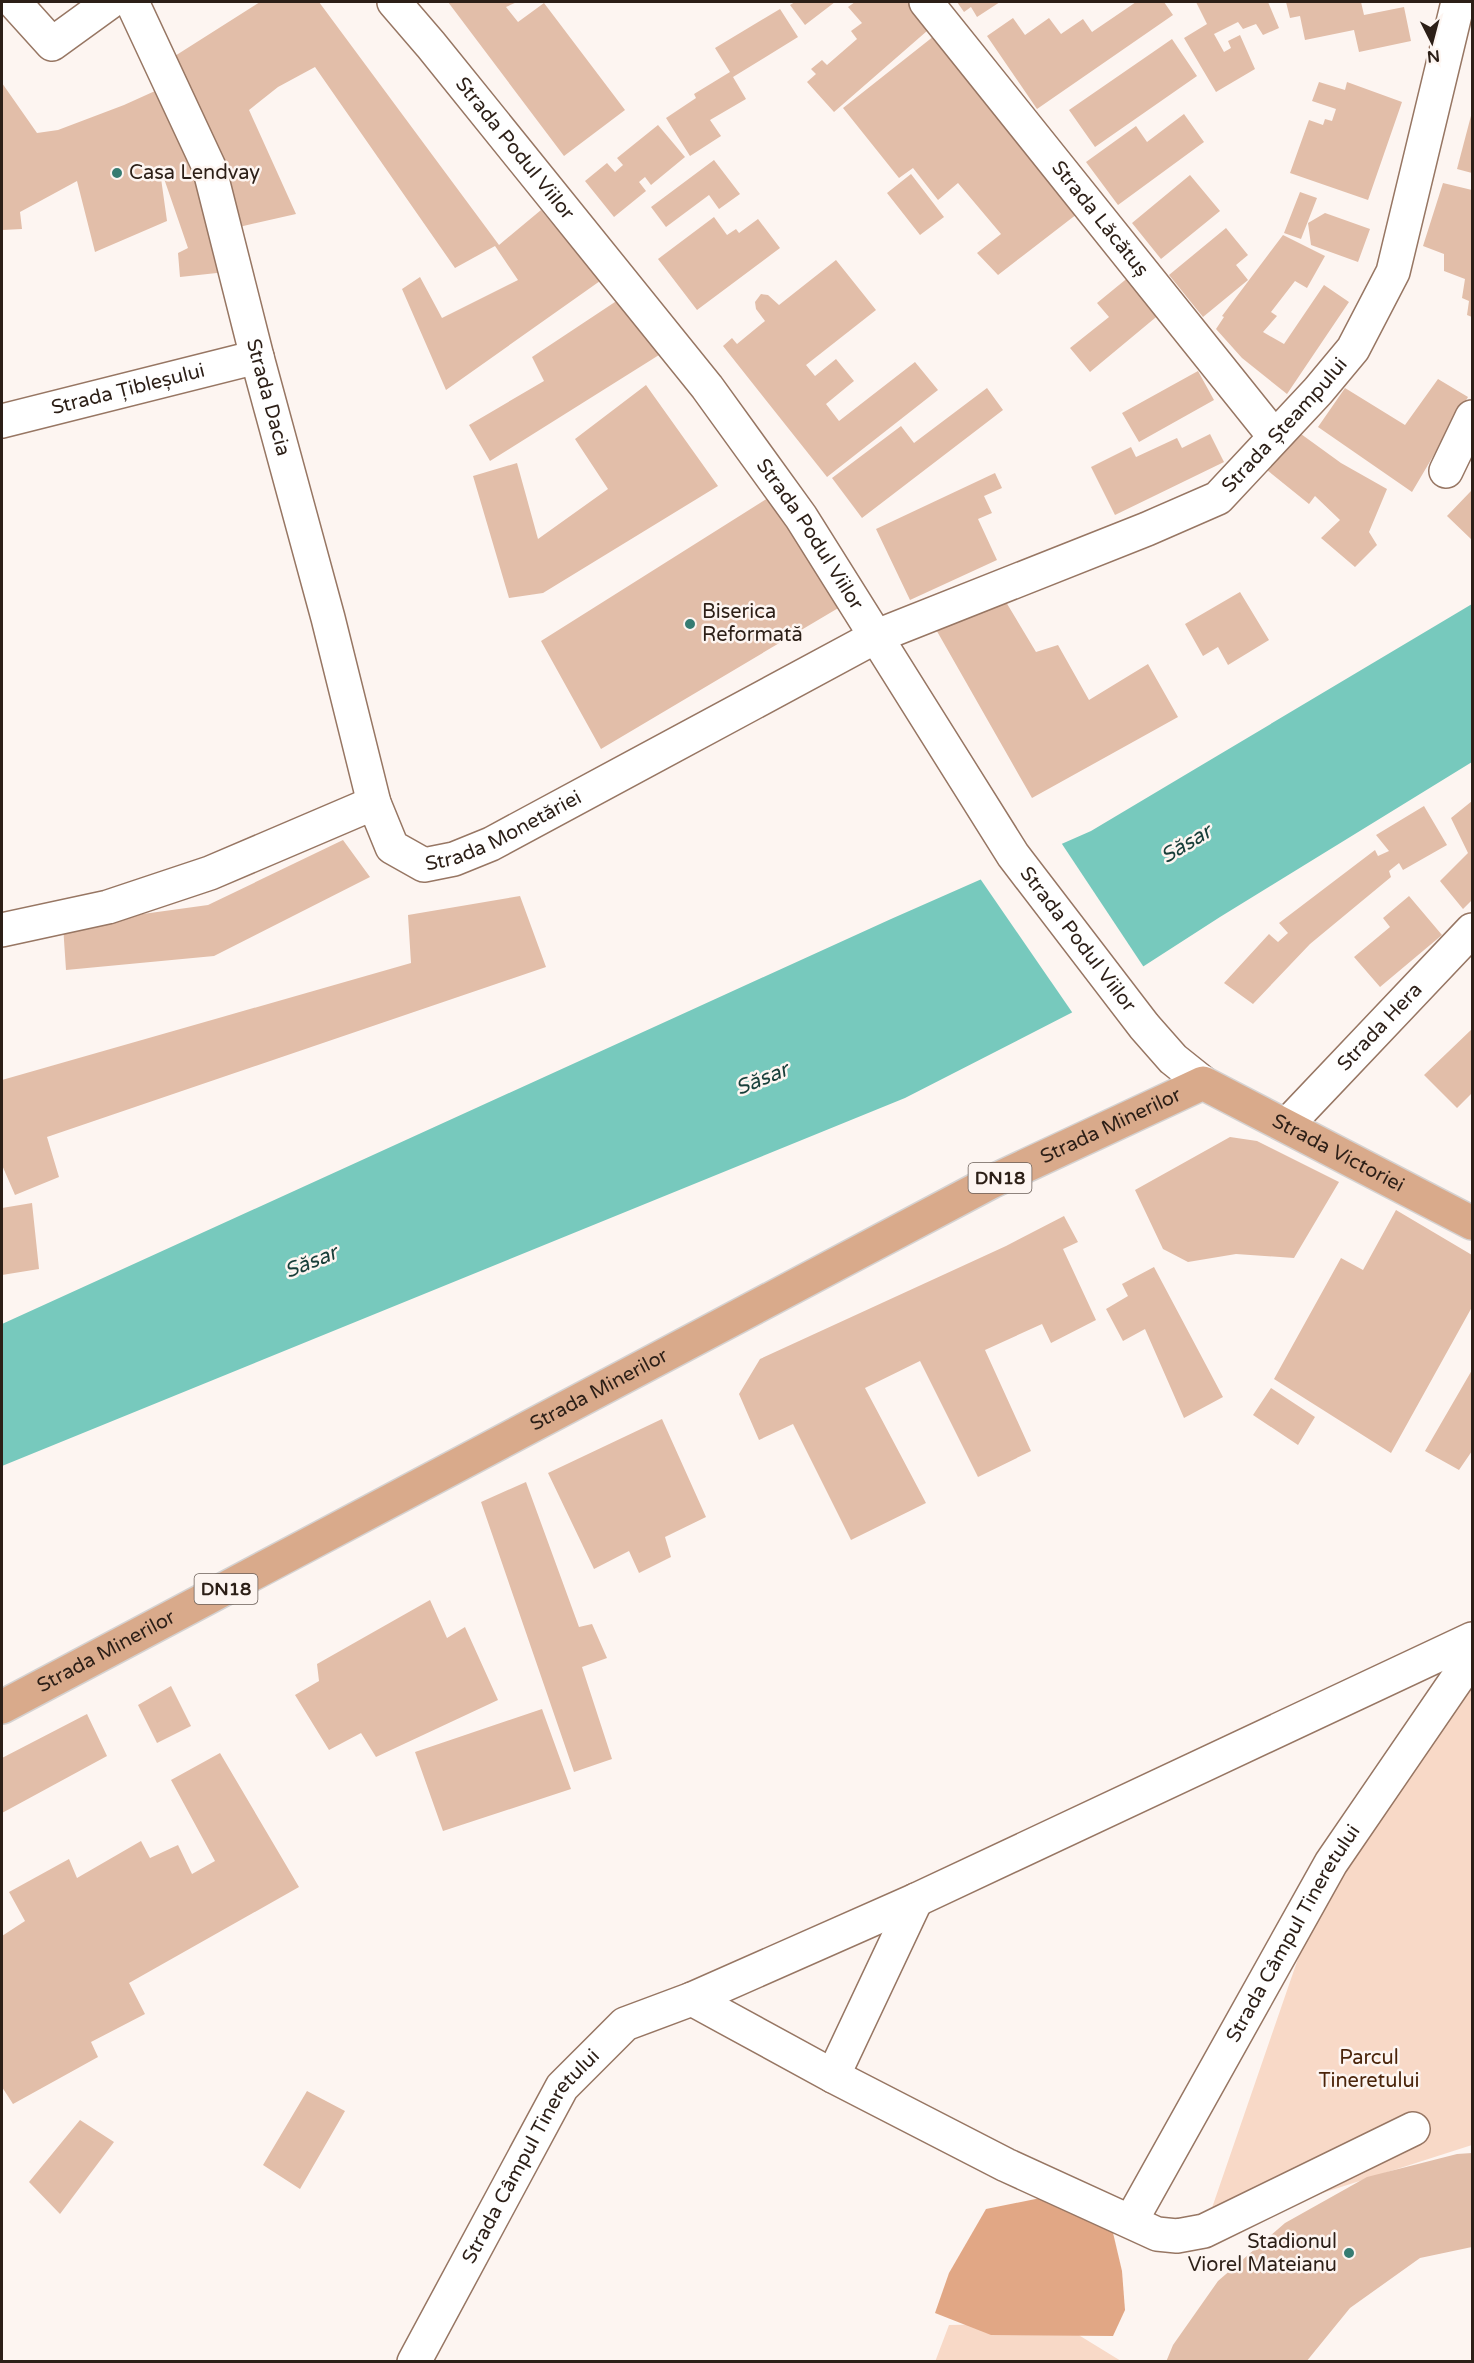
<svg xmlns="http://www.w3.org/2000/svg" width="1474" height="2363" font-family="'Varela Round',sans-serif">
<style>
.green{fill:#f8d9c7}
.forest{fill:#e1a785}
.water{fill:#77c9bd}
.pier{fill:#fdf5f1}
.building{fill:#e2bea9}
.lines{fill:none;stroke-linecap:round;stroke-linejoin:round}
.street-casing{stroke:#977663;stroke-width:36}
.secondary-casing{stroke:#977663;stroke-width:36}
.primary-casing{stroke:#d5d2d1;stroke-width:36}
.street{stroke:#fff;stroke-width:33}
.secondary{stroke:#fff;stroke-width:33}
.primary{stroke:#d9aa8b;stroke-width:33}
.poi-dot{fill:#367c72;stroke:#fdf5f1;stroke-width:2}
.labels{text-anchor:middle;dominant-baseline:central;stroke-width:5;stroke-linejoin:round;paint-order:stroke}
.shield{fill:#fdf5f1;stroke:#6b5f58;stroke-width:1.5}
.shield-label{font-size:18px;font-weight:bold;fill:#2c1f17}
.street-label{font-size:20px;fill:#2c1f17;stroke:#fdf5f1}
.poi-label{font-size:20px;fill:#2c1f17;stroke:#fdf5f1;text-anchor:start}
.park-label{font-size:20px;fill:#4b250b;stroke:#fdf5f1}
.water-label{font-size:21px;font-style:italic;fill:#173e39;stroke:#fdf5f1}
</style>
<rect width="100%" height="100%" fill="#fdf5f1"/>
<path class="green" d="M 1472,1655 L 1472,2145 L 1204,2231 L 1331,1863 Z
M 1059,2323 L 1121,2361 L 935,2362 L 949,2325 Z"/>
<path class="forest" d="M 1060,2194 L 1110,2220 L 1122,2271 L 1125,2310 L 1113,2336 L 991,2335 L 935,2313 L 949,2273 L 986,2209 Z"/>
<path class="water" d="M 1472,604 L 1472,762 L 1220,917 L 1071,1013 L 905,1098 L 2,1466 L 2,1324 L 891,919 L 1091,831 Z"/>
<path class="pier" d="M 1060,841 L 1145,969 L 1074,1015 L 979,877 Z"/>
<path class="building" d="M 260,2 L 319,2 L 499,245 L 541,210 L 600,281 L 446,390 L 402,289 L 420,277 L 442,318 L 518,280 L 495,246 L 455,268 L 315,67 L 278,87 L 249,110 L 296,214 L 239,227 L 167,61 Z
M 448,2 L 517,2 L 506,7 L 518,22 L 544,3 L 625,110 L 564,156 Z
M 795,2 L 835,2 L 805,25 L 790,5 Z
M 855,2 L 917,2 L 935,24 L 834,112 L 807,82 L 816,74 L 811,69 L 822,60 L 827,65 L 857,39 L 851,31 L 862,23 L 848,7 Z
M 957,2 L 1000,2 L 977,17 L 971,7 L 964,12 Z
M 1136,2 L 1164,2 L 1173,15 L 1037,109 L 987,36 L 1013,18 L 1025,35 L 1049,18 L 1061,34 L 1083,19 L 1092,32 Z
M 1196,2 L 1235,2 L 1236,3 L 1268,2 L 1279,28 L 1263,35 L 1256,24 L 1243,29 L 1238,22 L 1214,34 L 1224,52 L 1231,48 L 1228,41 L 1240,35 L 1255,69 L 1216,92 L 1184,38 L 1207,24 Z
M 1286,2 L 1361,2 L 1364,15 L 1404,7 L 1411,41 L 1359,52 L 1354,30 L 1305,40 L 1300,16 L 1290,18 Z
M 780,9 L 798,37 L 733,77 L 746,99 L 710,120 L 721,136 L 690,156 L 666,118 L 696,98 L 694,94 L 730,72 L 715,48 Z
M 934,36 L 990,106 L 988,107 L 1077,214 L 998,275 L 977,253 L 1001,234 L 958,183 L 938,200 L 913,168 L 899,178 L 843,108 Z
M 1172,39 L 1197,76 L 1095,147 L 1069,110 Z
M 1319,82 L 1345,90 L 1347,82 L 1402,102 L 1368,200 L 1290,173 L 1309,120 L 1323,125 L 1325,119 L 1332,121 L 1336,109 L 1312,101 Z
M 2,83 L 37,133 L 58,130 L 124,105 L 155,91 L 192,153 L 226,272 L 180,277 L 178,253 L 188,248 L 159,164 L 167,221 L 95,252 L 77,181 L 20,212 L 22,229 L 2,230 Z
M 1472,112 L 1472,173 L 1457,169 Z
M 1184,114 L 1204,142 L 1118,205 L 1086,162 L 1136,126 L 1147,142 Z
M 658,125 L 685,157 L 651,185 L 645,177 L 639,182 L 646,191 L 614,217 L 585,181 L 607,163 L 615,172 L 623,165 L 617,158 Z
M 714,160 L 740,194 L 719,209 L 709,195 L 666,227 L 651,207 Z
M 911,174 L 944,217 L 920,235 L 887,193 Z
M 1190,175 L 1220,211 L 1161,259 L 1132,223 Z
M 1443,183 L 1472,190 L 1472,317 L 1467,315 L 1469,301 L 1462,298 L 1465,279 L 1444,271 L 1444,254 L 1423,246 Z
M 1300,192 L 1317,198 L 1301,239 L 1284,233 Z
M 1325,213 L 1370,229 L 1358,262 L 1311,245 L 1308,223 Z
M 714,217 L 727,235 L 736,229 L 739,233 L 758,219 L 780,248 L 697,310 L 658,259 Z
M 1226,228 L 1248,255 L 1236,265 L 1248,280 L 1203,317 L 1169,275 Z
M 1283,235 L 1325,256 L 1307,288 L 1295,281 L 1271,312 L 1277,316 L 1263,332 L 1284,344 L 1324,285 L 1349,302 L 1287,394 L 1242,358 L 1216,329 L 1224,317 L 1222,316 Z
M 836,260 L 876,310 L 806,365 L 815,376 L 836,359 L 854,381 L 826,404 L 839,421 L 915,362 L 938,390 L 827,477 L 723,346 L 732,338 L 737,344 L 765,321 L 756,309 L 755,302 L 761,294 L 768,295 L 779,305 Z
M 1130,276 L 1161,313 L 1090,372 L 1070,348 L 1109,317 L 1097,303 Z
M 618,300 L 659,355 L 490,461 L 469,425 L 544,381 L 532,357 Z
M 1198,371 L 1214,400 L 1139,442 L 1122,413 Z
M 1438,379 L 1468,397 L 1412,492 L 1318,427 L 1345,388 L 1405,425 Z
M 646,385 L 718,486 L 543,593 L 509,598 L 473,476 L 517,463 L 538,539 L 608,489 L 575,439 Z
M 987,388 L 1003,410 L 862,518 L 832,478 L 901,426 L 914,443 Z
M 1210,434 L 1224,462 L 1115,515 L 1091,467 L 1131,447 L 1136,457 L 1177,438 L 1182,448 Z
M 1301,434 L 1341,463 L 1387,489 L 1369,532 L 1377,545 L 1355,567 L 1321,538 L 1340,520 L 1315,496 L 1309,504 L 1267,470 Z
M 995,473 L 1002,488 L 984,496 L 992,513 L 978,519 L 997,560 L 910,600 L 876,529 Z
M 1471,491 L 1472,492 L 1472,540 L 1447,516 Z
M 768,498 L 840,607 L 601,749 L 541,641 Z
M 1240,592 L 1269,640 L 1228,665 L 1218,647 L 1203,656 L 1185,624 Z
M 1003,597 L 1036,652 L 1058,645 L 1089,700 L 1148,664 L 1178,717 L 1032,798 L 934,626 Z
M 1472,801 L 1472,900 L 1463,909 L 1440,881 L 1468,853 L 1451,818 Z
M 1424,806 L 1447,845 L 1403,870 L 1399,863 L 1389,871 L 1391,877 L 1310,944 L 1253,1004 L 1224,983 L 1269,934 L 1278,942 L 1288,933 L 1279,923 L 1375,850 L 1378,856 L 1389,851 L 1376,835 Z
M 343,840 L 370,877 L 214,956 L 66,970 L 63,925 L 208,905 Z
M 520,896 L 546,967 L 47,1137 L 59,1177 L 15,1195 L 2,1165 L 2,1080 L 411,963 L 408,915 Z
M 1409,896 L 1442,935 L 1380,987 L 1354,957 L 1390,927 L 1383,918 Z
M 1472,1029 L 1472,1095 L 1471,1094 L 1457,1108 L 1424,1075 Z
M 1230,1137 L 1257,1141 L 1339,1182 L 1294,1258 L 1236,1254 L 1188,1262 L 1163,1249 L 1135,1190 Z
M 32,1203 L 39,1269 L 2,1275 L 2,1208 Z
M 1396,1210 L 1472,1255 L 1472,1307 L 1391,1453 L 1274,1379 L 1341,1258 L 1363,1270 Z
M 1064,1216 L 1078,1242 L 1063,1249 L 1096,1320 L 1051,1343 L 1042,1324 L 985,1350 L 1031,1451 L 978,1477 L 920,1361 L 865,1388 L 926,1503 L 851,1540 L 793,1424 L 759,1440 L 739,1394 L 760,1359 L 1006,1246 Z
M 1154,1267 L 1223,1397 L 1184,1418 L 1145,1329 L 1123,1341 L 1106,1309 L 1128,1296 L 1122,1284 Z
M 1472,1370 L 1472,1451 L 1459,1470 L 1425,1451 Z
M 1271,1388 L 1315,1417 L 1298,1445 L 1253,1415 Z
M 662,1419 L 706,1517 L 665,1537 L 671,1557 L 639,1573 L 629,1551 L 594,1569 L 548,1473 Z
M 526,1482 L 579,1627 L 592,1624 L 607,1658 L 582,1667 L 612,1759 L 574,1772 L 481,1502 Z
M 430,1600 L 447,1638 L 465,1627 L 498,1700 L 376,1757 L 361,1733 L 329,1750 L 295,1695 L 319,1681 L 317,1664 Z
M 171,1686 L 191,1726 L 157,1743 L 138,1705 Z
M 542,1709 L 571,1789 L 443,1831 L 415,1752 Z
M 87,1714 L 107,1756 L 2,1813 L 2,1758 Z
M 220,1753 L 299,1887 L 129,1983 L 145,2014 L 91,2042 L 98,2057 L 13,2104 L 2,2087 L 2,1936 L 25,1921 L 9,1892 L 69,1859 L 77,1878 L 141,1841 L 150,1858 L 178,1845 L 192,1874 L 215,1861 L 171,1780 Z
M 307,2091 L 345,2111 L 300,2189 L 263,2165 Z
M 80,2120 L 114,2142 L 60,2214 L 29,2182 Z
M 1472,2153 L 1472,2247 L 1420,2258 L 1350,2308 L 1306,2362 L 1166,2362 L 1173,2345 L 1218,2281 L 1285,2223 L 1367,2177 L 1457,2154 Z"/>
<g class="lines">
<g class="street-casing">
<g id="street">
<path d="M 14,2 L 52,44 L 110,2"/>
<path id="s1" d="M 132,2 L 209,167 L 257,357 L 328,618 L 374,803 L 392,847 L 424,865 L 454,859 L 491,844 L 877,636 L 1147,529 L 1218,498 L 1318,391 L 1353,349 L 1393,272 L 1458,2"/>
<path id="s2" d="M 926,2 L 1274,436"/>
<path id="s3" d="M 2,421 L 257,357"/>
<path d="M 1446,471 L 1472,417"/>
<path d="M 2,930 L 108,907 L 210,873 L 374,803"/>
<path id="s4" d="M 1287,1125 L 1472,930"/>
<path d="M 692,1999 L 833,2076 L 1006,2165 L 1157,2234 L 1177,2236 L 1204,2231 L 1413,2129"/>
<path d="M 833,2076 L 916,1900"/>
<path id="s5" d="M 1131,2221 L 1331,1863 L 1472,1657"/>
<path id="s6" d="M 414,2362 L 562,2087 L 625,2024 L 692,1999 L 916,1900 L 1472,1639"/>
</g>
</g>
<g class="secondary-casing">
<g id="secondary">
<path id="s7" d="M 394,2 L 431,45 L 707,387 L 801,517 L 1013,855 L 1144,1026 L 1173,1059 L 1203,1083"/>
</g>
</g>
<g class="primary-casing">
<g id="primary">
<path id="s8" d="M 2,1707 L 991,1182 L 1203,1083 L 1472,1223"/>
</g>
</g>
<use href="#street" class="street"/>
<use href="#secondary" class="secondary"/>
<use href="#primary" class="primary"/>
</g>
<g class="poi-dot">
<circle cx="117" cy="173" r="6"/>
<circle cx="690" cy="624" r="6"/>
<circle cx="1349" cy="2253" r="6"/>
</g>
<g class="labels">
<g class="shield">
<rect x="968.5" y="1163" width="63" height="30" rx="4.5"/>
<rect x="194.5" y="1574" width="63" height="30" rx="4.5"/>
</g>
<g class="shield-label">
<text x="1000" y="1178">DN18</text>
<text x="226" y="1589">DN18</text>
</g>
<g class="street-label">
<text stroke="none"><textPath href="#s7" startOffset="190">Strada Podul Viilor</textPath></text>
<text stroke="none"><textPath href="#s2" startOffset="278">Strada Lăcătuș</textPath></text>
<text stroke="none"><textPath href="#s3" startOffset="130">Strada Țibleșului</textPath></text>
<text stroke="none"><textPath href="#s1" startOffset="420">Strada Dacia</textPath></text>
<text stroke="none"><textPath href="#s1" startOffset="1899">Strada Șteampului</textPath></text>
<text stroke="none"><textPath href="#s7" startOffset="676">Strada Podul Viilor</textPath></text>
<text stroke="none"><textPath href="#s1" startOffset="1010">Strada Monetăriei</textPath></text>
<text stroke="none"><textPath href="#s7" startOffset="1162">Strada Podul Viilor</textPath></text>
<text stroke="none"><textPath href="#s4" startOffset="135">Strada Hera</textPath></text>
<text stroke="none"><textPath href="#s8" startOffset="1252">Strada Minerilor</textPath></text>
<text stroke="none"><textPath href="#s8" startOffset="1506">Strada Victoriei</textPath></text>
<text stroke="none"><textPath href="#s8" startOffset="676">Strada Minerilor</textPath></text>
<text stroke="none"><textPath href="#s8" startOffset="118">Strada Minerilor</textPath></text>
<text stroke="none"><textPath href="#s5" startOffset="330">Strada Câmpul Tineretului</textPath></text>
<text stroke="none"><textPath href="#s6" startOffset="237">Strada Câmpul Tineretului</textPath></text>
</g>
<g class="poi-label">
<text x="129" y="173">Casa Lendvay</text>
<text x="702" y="612">Biserica<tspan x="702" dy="23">Reformată</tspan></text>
<text x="1337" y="2242" text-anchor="end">Stadionul<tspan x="1337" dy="23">Viorel Mateianu</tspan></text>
</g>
<g class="park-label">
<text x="1369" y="2058">Parcul<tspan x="1369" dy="23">Tineretului</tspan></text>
</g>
<g class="water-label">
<text transform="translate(1186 844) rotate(-31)">Săsar</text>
<text transform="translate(762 1079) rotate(-22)">Săsar</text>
<text transform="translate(311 1262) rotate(-22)">Săsar</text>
</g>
</g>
<rect width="1474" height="2363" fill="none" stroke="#2c1f17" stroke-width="6"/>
<g transform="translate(1432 42) rotate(174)" stroke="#fdf5f1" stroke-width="4.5" paint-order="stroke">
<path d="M0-4.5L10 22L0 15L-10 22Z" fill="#2c1f17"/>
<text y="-9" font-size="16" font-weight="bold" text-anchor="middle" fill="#2c1f17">N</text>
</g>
</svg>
